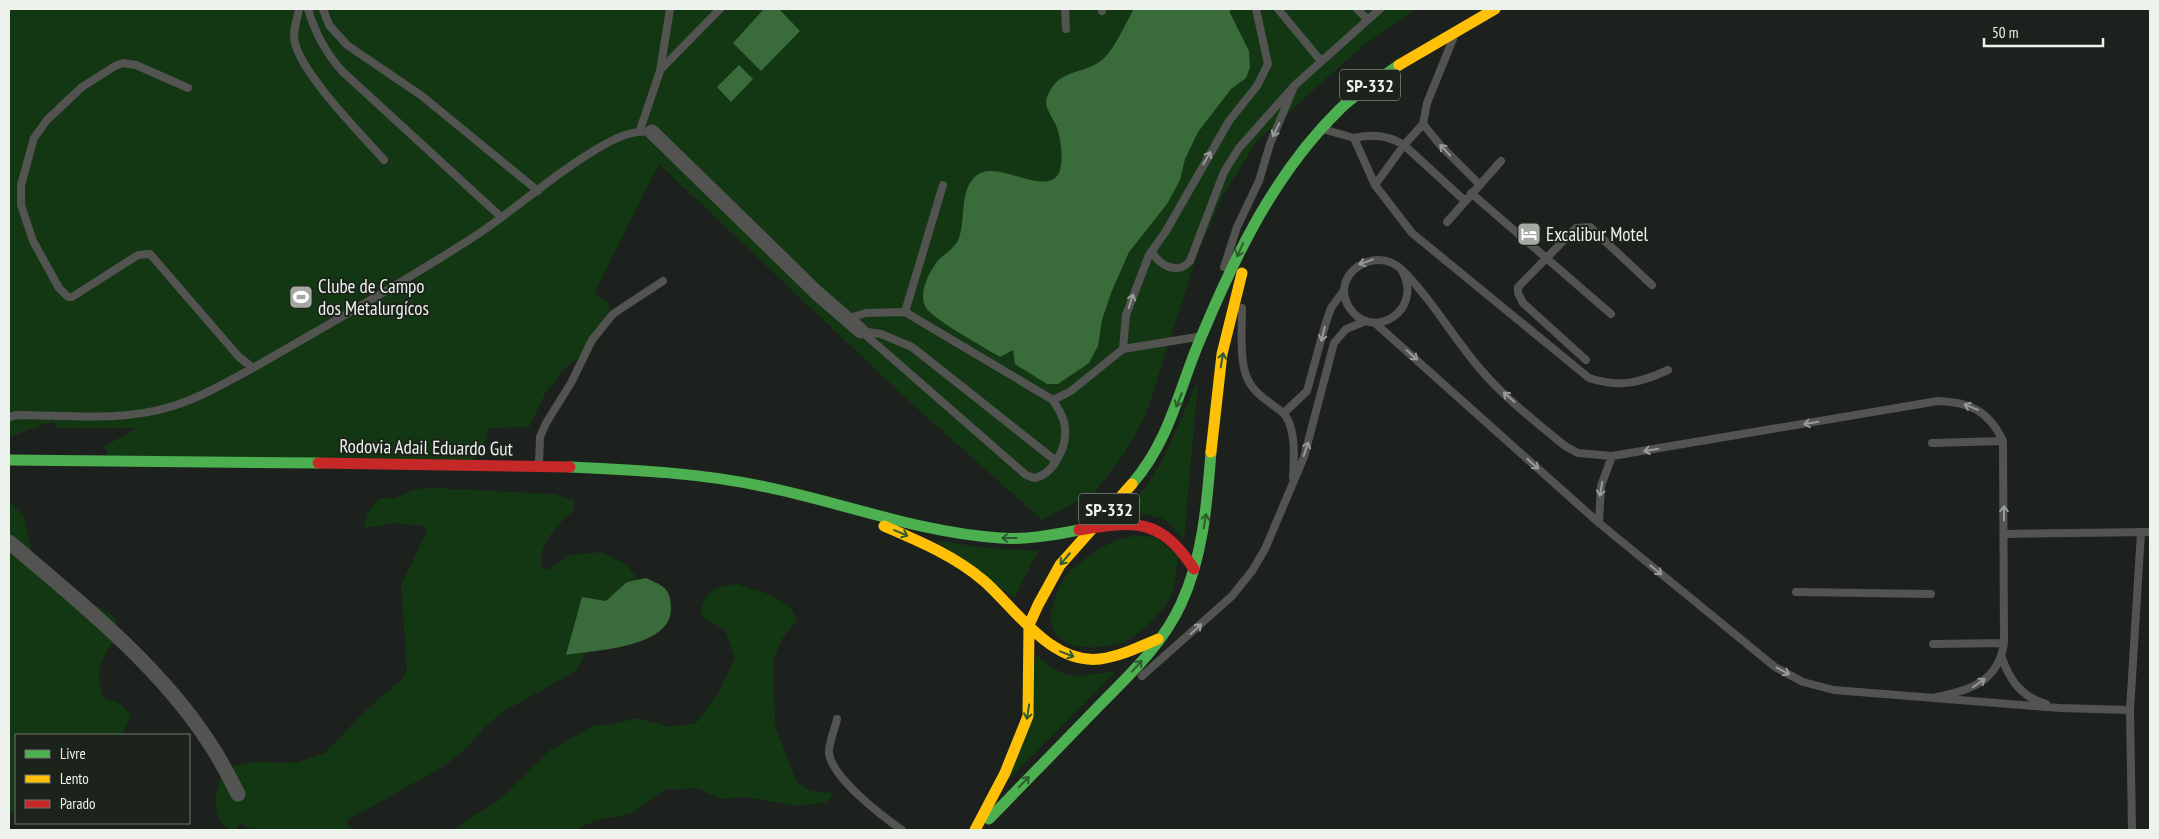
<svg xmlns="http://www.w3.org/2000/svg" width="2159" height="839" font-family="'PT Sans Narrow',sans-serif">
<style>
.green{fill:#133713}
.water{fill:#3a6b3b}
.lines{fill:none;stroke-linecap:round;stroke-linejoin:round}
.lane{stroke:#535452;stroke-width:8}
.street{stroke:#535452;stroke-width:15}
.fast{stroke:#4caf50;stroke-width:11}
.slow{stroke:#ffc107;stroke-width:11}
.jam{stroke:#c62828;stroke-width:11}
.oneway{stroke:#989b97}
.oneway2{stroke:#2f5b30}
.labels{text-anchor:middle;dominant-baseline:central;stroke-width:4;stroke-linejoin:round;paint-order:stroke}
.shield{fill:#1c231b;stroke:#aeb4ad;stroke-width:1}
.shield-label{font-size:18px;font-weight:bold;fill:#edf2ec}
.poi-label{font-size:19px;fill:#edf2ec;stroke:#1c231b;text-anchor:start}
.street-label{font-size:19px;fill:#edf2ec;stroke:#1c231b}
</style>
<rect width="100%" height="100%" fill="#1d211d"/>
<path class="green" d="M 9,9 L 1416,9 L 1366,43 L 1257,141 L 1223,195 L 1197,255 L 1145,417 L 1124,454 L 1095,492 L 1042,520 L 910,402 L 659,164 L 594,294 L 606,301 L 610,307 L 595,346 L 565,368 L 546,392 L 529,427 L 489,428 L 483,449 L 468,466 L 109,456 L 104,447 L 136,428 L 57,428 L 53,421 L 9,437 Z
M 1198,380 L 1184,539 L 1164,519 L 1124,509 L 1146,487 L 1164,457 Z
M 435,488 L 554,494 L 574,500 L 573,511 C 556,526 537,545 542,569 L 548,570 L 570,555 L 602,552 L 627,565 L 635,576 L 638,588 L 591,642 L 576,671 L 501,713 L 483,729 L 467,748 L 444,766 L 346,821 L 351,830 L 253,830 L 240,823 L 235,830 L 227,830 L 217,814 L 215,797 L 222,777 L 232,767 L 249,762 L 295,763 L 325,753 L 366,710 L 400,681 L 407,671 L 401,585 L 427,531 L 423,526 L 395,523 L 366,528 L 364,524 L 367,513 L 379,498 L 393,499 L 415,489 Z
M 9,501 L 24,516 L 33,558 L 50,584 L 108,612 L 116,619 C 118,654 89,655 103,697 L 121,704 L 131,715 L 122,735 L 16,735 L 16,808 L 9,816 Z
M 1137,536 L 1155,537 L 1178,556 C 1176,568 1176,582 1172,594 C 1168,606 1137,638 1125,642 C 1091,654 1035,649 1055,599 C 1061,583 1063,576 1077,565 C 1096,551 1112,538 1137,536 Z
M 935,540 L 986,548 L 1038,551 L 1014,598 Z
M 737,584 L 771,595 L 789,606 L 797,620 L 781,640 L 773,661 L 775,726 L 796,781 L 810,791 L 834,793 L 827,802 L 796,806 L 746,797 L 721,799 L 697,788 L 664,790 L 632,813 L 595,821 L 574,830 L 454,830 L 472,816 L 497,802 L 549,751 L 595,725 L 608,725 L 639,718 L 669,727 L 696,723 L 718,694 L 735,658 L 725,630 L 701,616 C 700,592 717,586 737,584 Z
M 1036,654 C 1066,683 1078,676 1116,671 L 1009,779 Z"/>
<path class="water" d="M 764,9 L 779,9 L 800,31 L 761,71 L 733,43 Z
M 1134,9 L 1230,9 L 1230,13 L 1249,51 L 1250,67 L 1246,78 L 1231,89 L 1198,132 L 1185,159 L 1180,180 L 1167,204 L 1129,252 L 1111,293 L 1102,320 L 1098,346 L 1089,363 L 1058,384 L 1047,384 L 1015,364 L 1013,350 L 1000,357 C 985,348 935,320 927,309 C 917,295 928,275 936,263 C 942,255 956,248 959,238 C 966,218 959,189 977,175 C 997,159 1046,198 1059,173 C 1064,162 1061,139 1057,128 C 1054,118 1043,108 1047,97 C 1058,68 1083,75 1102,60 C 1114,51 1126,22 1134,9 Z
M 739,65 L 753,79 L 731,102 L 717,87 Z
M 646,578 C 663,586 670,587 671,607 C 673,648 596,650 566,655 L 582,597 L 606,601 L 627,582 Z"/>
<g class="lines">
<path class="lane" d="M 299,9 C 297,20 292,32 295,43 C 302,74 361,134 384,160
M 308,9 C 315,33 325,52 342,71 L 501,217
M 323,9 L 329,25 L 347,45 L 422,96 L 538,191
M 1065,9 L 1066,29
M 1102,9 L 1102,11
M 1278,9 L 1321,61
M 1357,9 L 1367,19
M 1453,39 L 1427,103 L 1423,124 L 1441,146 L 1479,184
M 660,70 L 720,9
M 188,88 L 136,65 L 123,63 L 115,66 L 82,87 L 47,120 L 34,138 L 21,185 L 21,205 L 33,241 L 59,288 L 68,297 L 72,297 L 138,255 L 150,254 L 239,357 L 253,368 C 327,325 403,283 475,236 C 520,206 561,168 609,142 C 623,135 636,130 652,132
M 640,130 L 660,71 L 670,9
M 1326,130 L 1354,138 L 1375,185 L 1412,233 L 1589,378 C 1619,388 1640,383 1668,370
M 1354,138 C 1374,134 1387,135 1404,145 L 1464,200
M 1375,185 L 1404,145 L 1423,124
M 1471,193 L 1611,314
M 1447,222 L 1501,161
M 1152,251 C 1159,266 1178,275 1190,261 L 1224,172 L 1239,148 L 1295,85 L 1380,9
M 1224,267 L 1237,227 L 1259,181 L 1270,144 L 1293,89
M 1401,269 C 1426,311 1371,343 1349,307 C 1329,275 1375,244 1401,269 C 1432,299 1453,338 1481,370 C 1504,397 1537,423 1565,446 L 1578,453 L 1612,456 L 1938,401 C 1970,402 1989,411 2003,441 L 2004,643 C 1998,684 1968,690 1933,698
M 1242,308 C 1242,327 1239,363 1248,380 C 1255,394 1269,402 1281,411 C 1297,424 1294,459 1293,477
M 905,312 L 1053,400 L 1071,391 L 1123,349 L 1197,337
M 846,319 L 866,313 L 905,312 L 943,185
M 1375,323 L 1599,523 L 1775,667 L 1803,682 L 1834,690 L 2060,708 L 2130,710 L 2141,532
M 861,331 L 1026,475 L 1034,478 C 1053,475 1067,447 1065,429 C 1065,418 1058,409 1053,400
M 861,331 L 881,334 L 912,347 L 1056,461
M 1123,349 L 1126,315 L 1149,255 L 1166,231 L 1229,121 L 1257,86 L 1268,64 L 1256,9
M 1586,360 L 1523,303 L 1518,293 L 1518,287 L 1576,228 L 1590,227 L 1652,285
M 1284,413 L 1307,391 L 1326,322 L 1331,308 L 1344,290
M 9,417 L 17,415 C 67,415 124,422 173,406 C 201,397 227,382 253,368
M 1932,443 L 2003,441
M 539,464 L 540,437 L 546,423 L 571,383 L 592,340 L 613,314 L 663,281
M 1599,523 L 1601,486 L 1612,456
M 2004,534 L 2150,532
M 1796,592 L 1931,594
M 1933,644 L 2004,643
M 2002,658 C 2010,681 2022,697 2046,704
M 1142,676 L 1232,596 L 1252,571 L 1265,549 L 1304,457 L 1334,343 L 1346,329 L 1366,321
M 2130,710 L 2132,830
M 837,719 C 835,729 828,744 829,753 C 832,778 882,816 902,830"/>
<path class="street" d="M 652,132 L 817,293 L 861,331
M 9,542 C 78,600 161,667 210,744 C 221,760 229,777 238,794"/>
<path class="fast" d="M 9,460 L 318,463
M 570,467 C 636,470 702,473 766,487 C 844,503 920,533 1000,538 C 1026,540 1053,535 1079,530
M 1132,484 C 1171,439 1179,387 1202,335 C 1236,254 1275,173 1339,110 C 1356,93 1379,80 1399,65
M 989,819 C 1024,783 1060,746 1095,710 C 1126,678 1162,646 1181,604 C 1203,557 1207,504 1211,452"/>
<path class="slow" d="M 1399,65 L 1495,9
M 1211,452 L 1222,354 L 1242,273
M 884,526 C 919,541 955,556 984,581 C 1016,609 1051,665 1100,659 C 1121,656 1139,647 1158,639
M 975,830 L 1005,773 L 1028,716 L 1029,625 L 1038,605 L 1060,565 L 1132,484"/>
<path class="jam" d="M 318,463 L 570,467
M 1079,530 C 1135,521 1160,517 1194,569"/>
</g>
<defs><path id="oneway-shaft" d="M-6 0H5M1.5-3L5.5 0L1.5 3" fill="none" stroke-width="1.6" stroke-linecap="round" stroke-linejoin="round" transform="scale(1.25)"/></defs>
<g class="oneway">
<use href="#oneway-shaft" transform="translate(1276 130) rotate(115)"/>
<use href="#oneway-shaft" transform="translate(1445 150) rotate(-133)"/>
<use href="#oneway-shaft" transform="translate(1207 158) rotate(-60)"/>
<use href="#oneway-shaft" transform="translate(1366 262) rotate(160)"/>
<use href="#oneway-shaft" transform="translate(1131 301) rotate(-72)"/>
<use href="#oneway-shaft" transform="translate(1323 334) rotate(104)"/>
<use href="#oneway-shaft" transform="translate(1412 355) rotate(42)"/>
<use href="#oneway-shaft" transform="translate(1509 397) rotate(-139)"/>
<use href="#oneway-shaft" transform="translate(1971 407) rotate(-158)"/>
<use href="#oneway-shaft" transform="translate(1811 423) rotate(170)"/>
<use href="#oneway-shaft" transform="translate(1306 449) rotate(-71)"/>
<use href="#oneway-shaft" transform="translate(1651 450) rotate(171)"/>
<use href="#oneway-shaft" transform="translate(1533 464) rotate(42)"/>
<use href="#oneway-shaft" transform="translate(1601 489) rotate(100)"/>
<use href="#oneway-shaft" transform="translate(2004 513) rotate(-90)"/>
<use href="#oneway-shaft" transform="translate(1656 570) rotate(39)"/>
<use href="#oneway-shaft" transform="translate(1196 629) rotate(-43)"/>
<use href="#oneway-shaft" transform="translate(1783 671) rotate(28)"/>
<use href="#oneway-shaft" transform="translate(1979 683) rotate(-35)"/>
</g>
<g class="oneway2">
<use href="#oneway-shaft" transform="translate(1240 250) rotate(114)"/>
<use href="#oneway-shaft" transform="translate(1222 360) rotate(-80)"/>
<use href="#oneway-shaft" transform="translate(1179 400) rotate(112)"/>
<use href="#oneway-shaft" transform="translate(1205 521) rotate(-80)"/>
<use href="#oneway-shaft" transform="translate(901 533) rotate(23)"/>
<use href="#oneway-shaft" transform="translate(1009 538) rotate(-180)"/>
<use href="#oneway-shaft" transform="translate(1065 559) rotate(130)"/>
<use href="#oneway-shaft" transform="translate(1067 654) rotate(21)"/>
<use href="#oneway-shaft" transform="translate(1137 666) rotate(-48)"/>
<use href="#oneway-shaft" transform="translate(1028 712) rotate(99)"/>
<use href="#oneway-shaft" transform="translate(1024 782) rotate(-46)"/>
</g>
<defs>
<g id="hotel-square" transform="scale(1.25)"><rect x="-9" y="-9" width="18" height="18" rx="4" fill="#a4a9a4" stroke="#1c231b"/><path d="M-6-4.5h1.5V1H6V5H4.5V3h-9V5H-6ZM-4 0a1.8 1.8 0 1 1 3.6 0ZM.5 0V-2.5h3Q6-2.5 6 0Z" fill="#fff"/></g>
<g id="stadium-square" transform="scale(1.25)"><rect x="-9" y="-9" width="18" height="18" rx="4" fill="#a4a9a4" stroke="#1c231b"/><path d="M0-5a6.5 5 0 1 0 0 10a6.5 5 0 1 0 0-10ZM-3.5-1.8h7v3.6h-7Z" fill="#fff"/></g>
</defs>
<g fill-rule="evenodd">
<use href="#hotel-square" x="1529" y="234"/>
<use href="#stadium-square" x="301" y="297"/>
</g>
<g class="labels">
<g class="shield">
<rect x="1340" y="69.5" width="60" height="31" rx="4"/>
<rect x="1079" y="493.5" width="60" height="31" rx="4"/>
</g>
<g class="shield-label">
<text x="1370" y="85">SP-332</text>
<text x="1109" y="509">SP-332</text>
</g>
<g class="poi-label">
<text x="1546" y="234">Excalibur Motel</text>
<text x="318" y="286">Clube de Campo<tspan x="318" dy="22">dos Metalurgícos</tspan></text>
</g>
<g class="street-label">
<text transform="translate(426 447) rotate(1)">Rodovia Adail Eduardo Gut</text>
</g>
</g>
<rect width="2159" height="839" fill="none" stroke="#edf2ec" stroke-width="20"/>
<rect x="15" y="734" width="175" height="90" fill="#1c231b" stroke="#70766f"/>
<rect x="25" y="750" width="25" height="8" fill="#4caf50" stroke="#70766f"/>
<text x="60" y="759" font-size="15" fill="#edf2ec">Livre</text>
<rect x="25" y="775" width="25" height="8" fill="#ffc107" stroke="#70766f"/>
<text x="60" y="784" font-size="15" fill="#edf2ec">Lento</text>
<rect x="25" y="800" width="25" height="8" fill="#c62828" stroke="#70766f"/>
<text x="60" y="809" font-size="15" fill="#edf2ec">Parado</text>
<path d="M1984 38v8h119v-8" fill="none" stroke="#edf2ec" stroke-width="2.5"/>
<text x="1992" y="38" font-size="15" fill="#edf2ec" stroke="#1c231b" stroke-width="4" paint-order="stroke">50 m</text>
</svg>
